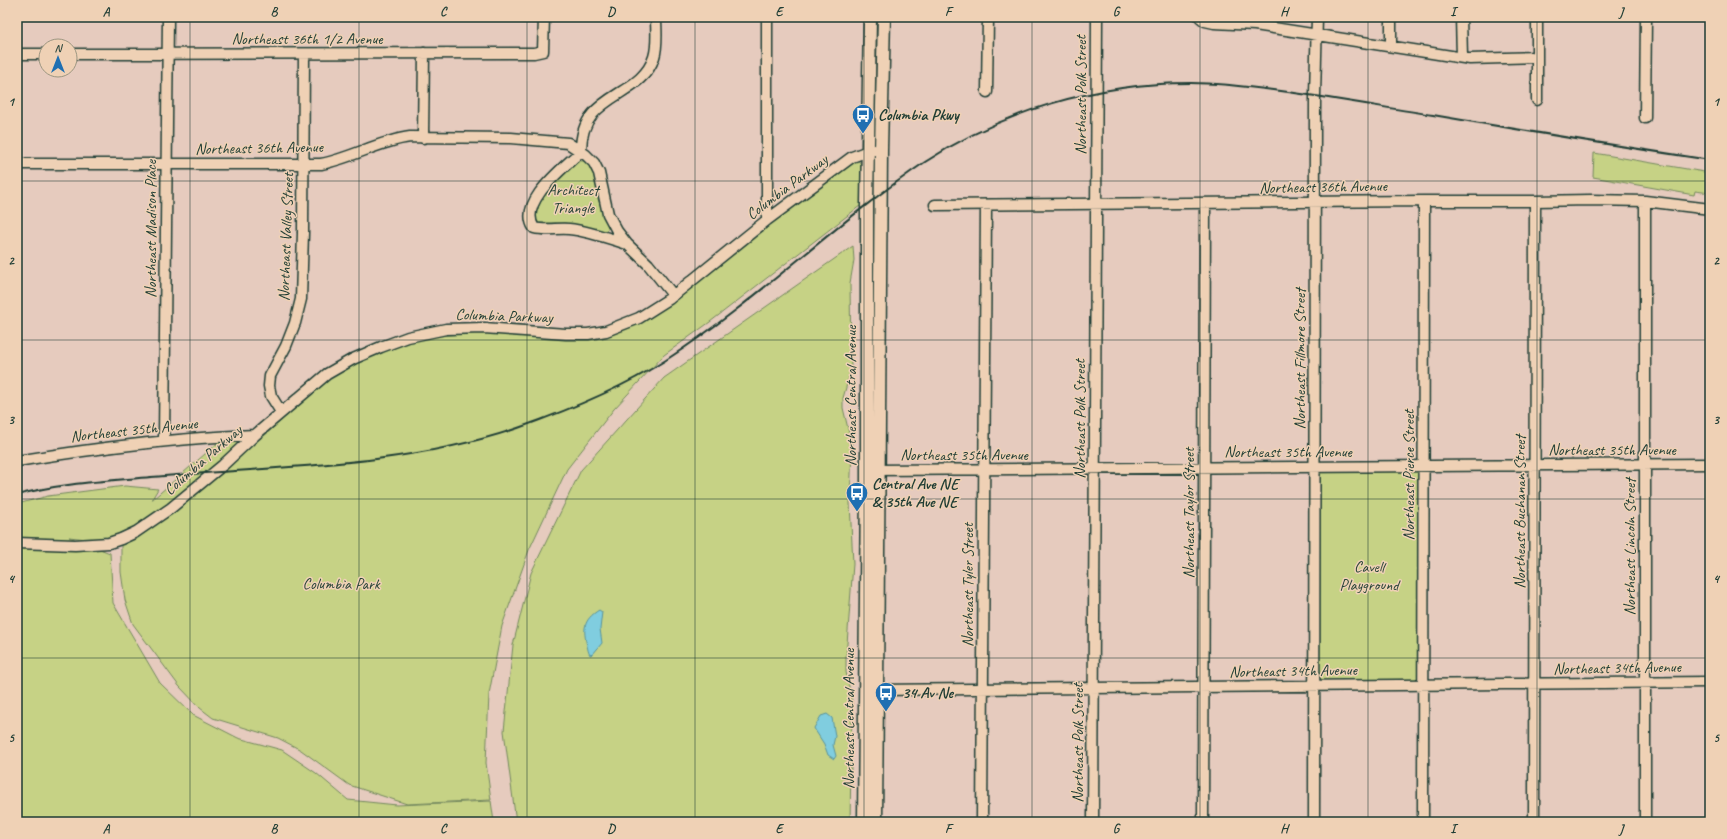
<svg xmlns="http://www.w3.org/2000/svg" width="1727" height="839" font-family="Caveat,sans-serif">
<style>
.green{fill:#c6d285;stroke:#72885c}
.water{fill:#80cddf;stroke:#59939b}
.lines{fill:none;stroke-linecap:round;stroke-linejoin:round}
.minor-casing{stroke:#1f3d34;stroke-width:13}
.major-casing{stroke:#1f3d34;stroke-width:15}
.minor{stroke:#efd1b5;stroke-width:10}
.major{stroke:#efd1b5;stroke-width:12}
.rail{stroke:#1f3d34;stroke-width:2}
.grid{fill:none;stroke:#1f3d34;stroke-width:1;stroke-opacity:0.55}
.labels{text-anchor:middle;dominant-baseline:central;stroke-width:3;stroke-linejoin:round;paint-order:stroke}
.street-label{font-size:16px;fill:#1f3d34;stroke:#efd1b5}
.poi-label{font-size:16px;font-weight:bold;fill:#1f3d34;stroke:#efd1b5;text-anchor:start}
.park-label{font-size:16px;fill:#274438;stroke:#efd1b5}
.neatline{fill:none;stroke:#1f3d34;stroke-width:1.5}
.grid-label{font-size:13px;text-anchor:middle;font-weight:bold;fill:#1f3d34}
</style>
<rect width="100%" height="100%" fill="#e6cbbe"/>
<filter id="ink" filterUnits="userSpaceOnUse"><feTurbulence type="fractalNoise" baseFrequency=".025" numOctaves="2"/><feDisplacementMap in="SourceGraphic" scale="8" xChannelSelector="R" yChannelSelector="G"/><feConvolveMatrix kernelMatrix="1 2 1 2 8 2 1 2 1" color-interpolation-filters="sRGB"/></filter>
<g filter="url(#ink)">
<path class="green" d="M 1594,153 L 1710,173 L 1710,193 L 1695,191 L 1694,195 L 1593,177 Z
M 857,160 L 864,166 L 865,202 L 710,322 L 664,355 L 614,409 L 567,469 L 529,550 L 502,626 L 489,694 L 486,763 L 491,800 L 407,804 L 349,785 L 301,750 L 278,738 L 213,718 L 200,708 L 179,686 L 133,624 L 125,600 L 121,572 L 121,543 L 69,537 L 110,553 L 113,603 L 160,683 L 193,715 L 238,738 L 282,750 L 316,773 L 348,800 L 397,805 L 491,801 L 494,822 L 17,822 L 17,504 L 48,496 L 125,486 L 158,489 L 152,499 L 153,499 L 220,441 L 264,436 L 323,383 L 343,370 L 385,349 L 418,339 L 437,336 L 485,332 L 616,332 L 635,325 L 662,308 L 832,175 L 849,163 Z
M 580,161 L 586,161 L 593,168 L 596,180 L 598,199 L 609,228 L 605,231 L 565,223 L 539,223 L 535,218 C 539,196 560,171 580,161 Z
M 853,246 L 854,260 L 850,283 L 851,370 L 843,398 L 843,408 L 852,445 L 850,503 L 853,564 L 846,657 L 846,672 L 852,701 L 850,822 L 516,822 L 504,731 L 513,645 L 531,573 L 581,470 L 664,378 Z
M 1322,471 L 1418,471 L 1419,475 L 1419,675 L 1418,678 L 1414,680 L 1324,682 L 1320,678 L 1320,473 Z"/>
<path class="water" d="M 599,610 L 602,612 L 600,629 L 602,643 L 593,654 L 590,655 C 588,652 588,649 587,646 C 583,629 583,620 599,610 Z
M 827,714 L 832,718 L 835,736 L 833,745 L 836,756 L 834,759 L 828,755 L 824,744 L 815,730 L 814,728 L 821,716 Z"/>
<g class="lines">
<g class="minor-casing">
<path id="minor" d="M 767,17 L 767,220
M 1200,17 L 1205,21 L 1214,23 L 1255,25 L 1470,59 L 1537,57
M 1461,17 L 1462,57
M 1537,17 L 1537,100
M 1391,46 L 1391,17
M 17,54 L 46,54
M 70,54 L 534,53 L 543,51 L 544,17
M 987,92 L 988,17
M 1645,118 L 1646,17
M 423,138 L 424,53
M 17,164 L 321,164 C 352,158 379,141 410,137 L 511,138 L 568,143 L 586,155 L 594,163 L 599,173 L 608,214 L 617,231 L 627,244 L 648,264 L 673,295
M 1645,201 L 1645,822
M 935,205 L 1424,201 L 1535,201 L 1590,200 L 1645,201 L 1710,209
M 627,244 C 608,238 589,231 569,229 C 557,228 546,231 534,228 C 517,202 565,167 581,151 C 580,92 641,99 654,57 C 658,45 656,30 656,17
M 281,412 L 271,396 L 269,386 L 270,376 L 286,346 L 295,323 L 301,299 L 303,233 L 304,54
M 164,440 L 168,17
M 17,461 C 96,448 175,438 255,435
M 872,470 L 1710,464
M 17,543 L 75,545 L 109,543 L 121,539 L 136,532 L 171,508 L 223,465 L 255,435 L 327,374 L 353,359 L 381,347 L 408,337 L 446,329 L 484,328 L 566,334 L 588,334 L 606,331 L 639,318 L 669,299 L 767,220 L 852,157 L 868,151 L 874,150
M 877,690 L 1710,682
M 982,822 L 986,205
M 1093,822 L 1097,17
M 1203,822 L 1205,203
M 1314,822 L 1315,95 L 1317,17
M 1423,822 L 1424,201
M 1534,822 L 1535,201"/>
</g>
<g class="major-casing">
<path id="major" d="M 864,822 L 867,479 L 867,204 L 870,17
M 876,822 L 881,150 L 884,17"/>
</g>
<use href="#minor" class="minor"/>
<use href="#major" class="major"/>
<path class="rail" d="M 17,495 C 60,483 107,481 151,477 C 274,466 400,468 518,428 C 569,410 621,389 666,360 C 757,301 835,223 925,162 C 1003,111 1097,83 1191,83 C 1221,83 1251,87 1281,91 C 1332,98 1382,107 1433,115 C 1525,131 1618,146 1710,160"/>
</g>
</g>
<path class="grid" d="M 190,17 L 190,822M 359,17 L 359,822M 527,17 L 527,822M 695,17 L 695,822M 864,17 L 864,822M 1032,17 L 1032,822M 1200,17 L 1200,822M 1368,17 L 1368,822M 1537,17 L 1537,822M 17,181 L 1710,181M 17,340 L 1710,340M 17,499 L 1710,499M 17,658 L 1710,658"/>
<defs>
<g id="bus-pin" transform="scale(1.15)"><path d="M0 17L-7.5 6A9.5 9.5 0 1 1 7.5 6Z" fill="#1f6fb2" stroke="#efd1b5"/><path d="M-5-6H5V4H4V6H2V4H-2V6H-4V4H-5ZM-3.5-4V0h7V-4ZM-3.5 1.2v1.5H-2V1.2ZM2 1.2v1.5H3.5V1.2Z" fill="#fff"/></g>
</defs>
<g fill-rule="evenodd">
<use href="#bus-pin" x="863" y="115"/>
<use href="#bus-pin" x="857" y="493"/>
<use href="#bus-pin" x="886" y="693"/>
</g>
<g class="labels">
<g class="street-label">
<text x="307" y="39">Northeast 36th 1/2 Avenue</text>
<text transform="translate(1081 95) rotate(-90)">Northeast Polk Street</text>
<text transform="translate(259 148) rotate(-1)">Northeast 36th Avenue</text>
<text transform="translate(787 187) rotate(-37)">Columbia Parkway</text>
<text transform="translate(1323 187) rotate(-1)">Northeast 36th Avenue</text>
<text transform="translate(151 229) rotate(-90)">Northeast Madison Place</text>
<text transform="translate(286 237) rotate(-88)">Northeast Valley Street</text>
<text transform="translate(504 316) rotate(2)">Columbia Parkway</text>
<text transform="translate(1300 359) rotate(-90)">Northeast Fillmore Street</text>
<text transform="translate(851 396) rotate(-90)">Northeast Central Avenue</text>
<text transform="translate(1080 419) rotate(-90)">Northeast Polk Street</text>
<text transform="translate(134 430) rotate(-6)">Northeast 35th Avenue</text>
<text x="1612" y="450">Northeast 35th Avenue</text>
<text x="1288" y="452">Northeast 35th Avenue</text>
<text x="964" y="455">Northeast 35th Avenue</text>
<text transform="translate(203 460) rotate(-41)">Columbia Parkway</text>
<text transform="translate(1409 475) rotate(-90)">Northeast Pierce Street</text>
<text transform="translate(1520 512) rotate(-90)">Northeast Buchanan Street</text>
<text transform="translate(1189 513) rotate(-90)">Northeast Taylor Street</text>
<text transform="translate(1630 547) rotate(-90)">Northeast Lincoln Street</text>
<text transform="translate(968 585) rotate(-90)">Northeast Tyler Street</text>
<text transform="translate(1617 668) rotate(-1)">Northeast 34th Avenue</text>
<text transform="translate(1293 671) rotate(-1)">Northeast 34th Avenue</text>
<text transform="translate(849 719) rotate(-90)">Northeast Central Avenue</text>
<text transform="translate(1078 743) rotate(-90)">Northeast Polk Street</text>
</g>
<g class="poi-label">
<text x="878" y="115">Columbia Pkwy</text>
<text x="872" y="484">Central Ave NE<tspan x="872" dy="18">&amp; 35th Ave NE</tspan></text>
<text x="902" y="693">34 Av Ne</text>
</g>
<g class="park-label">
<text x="573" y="190">Architect<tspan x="573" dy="18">Triangle</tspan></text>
<text x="1369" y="567">Cavell<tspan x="1369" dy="18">Playground</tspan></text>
<text x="341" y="584">Columbia Park</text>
</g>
</g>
<rect width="1727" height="839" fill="none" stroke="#efd1b5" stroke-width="44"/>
<g transform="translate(58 58)"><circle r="19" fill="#efd1b5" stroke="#9c9681"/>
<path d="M0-3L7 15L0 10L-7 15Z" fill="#1f6fb2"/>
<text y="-6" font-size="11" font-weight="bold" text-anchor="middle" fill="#1f3d34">N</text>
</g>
<rect x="22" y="22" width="1683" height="795" class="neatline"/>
<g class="grid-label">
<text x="106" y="16">A</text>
<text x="274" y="16">B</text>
<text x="443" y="16">C</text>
<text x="611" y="16">D</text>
<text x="779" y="16">E</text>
<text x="948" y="16">F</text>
<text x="1116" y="16">G</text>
<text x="1284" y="16">H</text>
<text x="1453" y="16">I</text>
<text x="1621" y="16">J</text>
<text x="11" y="106">1</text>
<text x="1716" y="106">1</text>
<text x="11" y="265">2</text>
<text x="1716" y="265">2</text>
<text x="11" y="424">3</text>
<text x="1716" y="424">3</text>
<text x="11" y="583">4</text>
<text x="1716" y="583">4</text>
<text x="11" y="742">5</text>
<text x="1716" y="742">5</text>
<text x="106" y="833">A</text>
<text x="274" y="833">B</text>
<text x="443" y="833">C</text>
<text x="611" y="833">D</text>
<text x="779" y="833">E</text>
<text x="948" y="833">F</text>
<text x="1116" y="833">G</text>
<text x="1284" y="833">H</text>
<text x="1453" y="833">I</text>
<text x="1621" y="833">J</text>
</g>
</svg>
